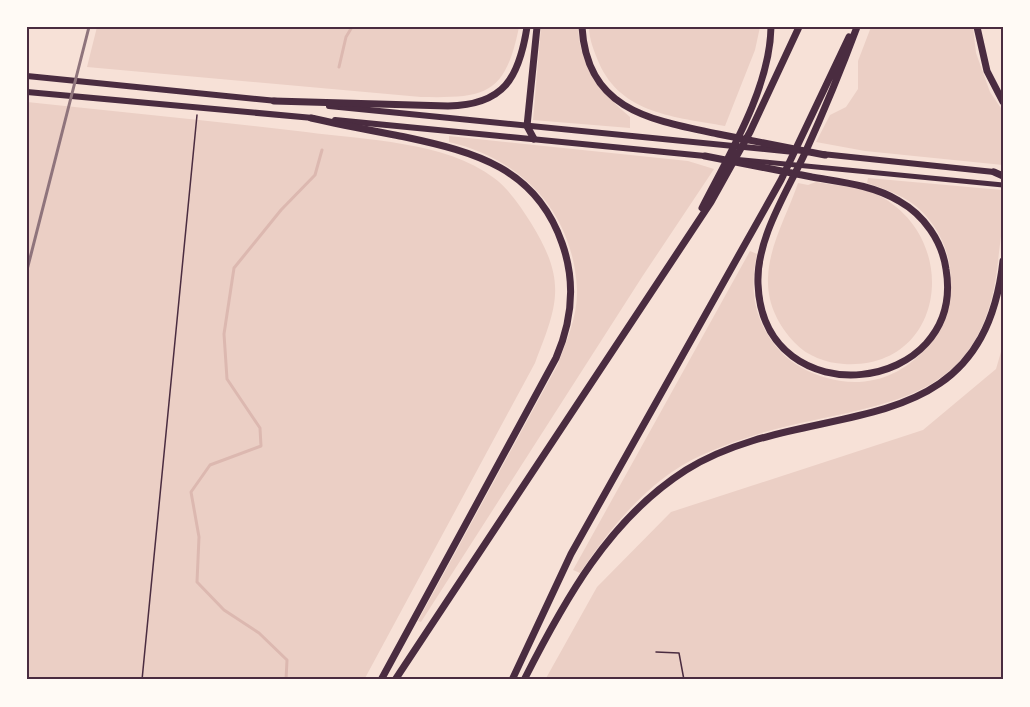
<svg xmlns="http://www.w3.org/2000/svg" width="1030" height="707" font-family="'PT Sans',sans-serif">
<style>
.green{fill:#ebcfc5}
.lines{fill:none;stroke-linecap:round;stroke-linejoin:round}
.stream{stroke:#dcb8b0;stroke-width:3}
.path{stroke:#4a2c40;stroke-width:1.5}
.secondary{stroke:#4a2c40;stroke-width:5}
.primary{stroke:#4a2c40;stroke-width:6}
.motorway{stroke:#4a2c40;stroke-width:7}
.rail{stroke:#8f747c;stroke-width:3}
.neatline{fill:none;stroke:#4a2c40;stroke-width:2}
</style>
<rect width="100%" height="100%" fill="#f7e1d7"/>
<path class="green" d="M 97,27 L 519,27 C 505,96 485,98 421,97 L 87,67 Z
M 541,27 L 578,27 C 580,68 601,92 630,117 L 630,128 L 533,120 Z
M 589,27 L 760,27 L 755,50 L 725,126 C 676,117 621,114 599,63 C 594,51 589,39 589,27 Z
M 871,27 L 973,27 L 976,53 L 990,92 L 1003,111 L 1003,165 L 865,151 L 816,142 L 830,115 L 846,107 L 858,89 L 858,61 Z
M 27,102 C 120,112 213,121 306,132 C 364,140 446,141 494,178 C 509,189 521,207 531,223 C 567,281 558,304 535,363 L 364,680 L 27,680 Z
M 449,136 L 688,161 L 714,169 L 642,277 L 421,622 L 418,621 L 558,364 C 567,340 578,315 577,289 C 573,212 522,159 449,142 Z
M 868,178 L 1002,190 C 1006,213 1000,239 998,262 C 984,395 900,401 792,425 C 761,432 731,442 702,455 C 649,479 611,527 580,573 L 573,570 L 750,251 L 757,254 C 749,291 754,322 780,351 C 792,364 809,373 827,378 C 921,405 990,289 926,216 C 911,198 888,190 867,183 Z
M 816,182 C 836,186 860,186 878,195 C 962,238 946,370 844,364 C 826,363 807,356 795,343 C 778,325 767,303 768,278 C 769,245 788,213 798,183 L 808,185 Z
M 1003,345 L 1003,680 L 545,680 L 597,587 L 671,512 L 923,430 L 996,369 Z"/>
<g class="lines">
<path class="stream" d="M 339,67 L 346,37 L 352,27
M 286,680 L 287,660 L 259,633 L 224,610 L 197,582 L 199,537 L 191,492 L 210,465 L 261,446 L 260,428 L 227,379 L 224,334 L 234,268 L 281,210 L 315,175 L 322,150"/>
<path class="path" d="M 656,652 L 679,653 L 684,680
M 142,680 L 197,115"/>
<path class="secondary" d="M 733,159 L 1003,185"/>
<path class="primary" d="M 27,76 L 277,101
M 27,92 L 313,118
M 329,106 L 794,152
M 335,120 L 705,156
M 822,154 L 994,172"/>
<path class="motorway" d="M 582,27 C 587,110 650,120 718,134 C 754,141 789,148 825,155
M 977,27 L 987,71 L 1003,102
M 274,101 L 448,106 C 504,105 519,78 527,27
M 311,118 C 342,125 374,131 405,137 C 475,152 536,168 562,243 C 576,282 572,321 556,358 L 381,680
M 534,139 L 527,126 L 537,27
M 705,156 C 740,163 776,170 812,177 C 841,182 873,185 899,201 C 924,215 942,241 946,269 C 967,395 763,419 758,284 C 756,239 787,192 805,153 C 824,111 841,70 857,27
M 994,172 L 1003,176
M 702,208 C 729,155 770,88 771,27
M 395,680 L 711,202 L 750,132 L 799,27
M 512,680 L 571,554 L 781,180 L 849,37
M 524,680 C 564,601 609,519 686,470 C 810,393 981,455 1003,261"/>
<path class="rail" d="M 27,270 L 89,27"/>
</g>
<rect width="1030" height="707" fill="none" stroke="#fffaf5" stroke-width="57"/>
<rect x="28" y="28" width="974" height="650" class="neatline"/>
</svg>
